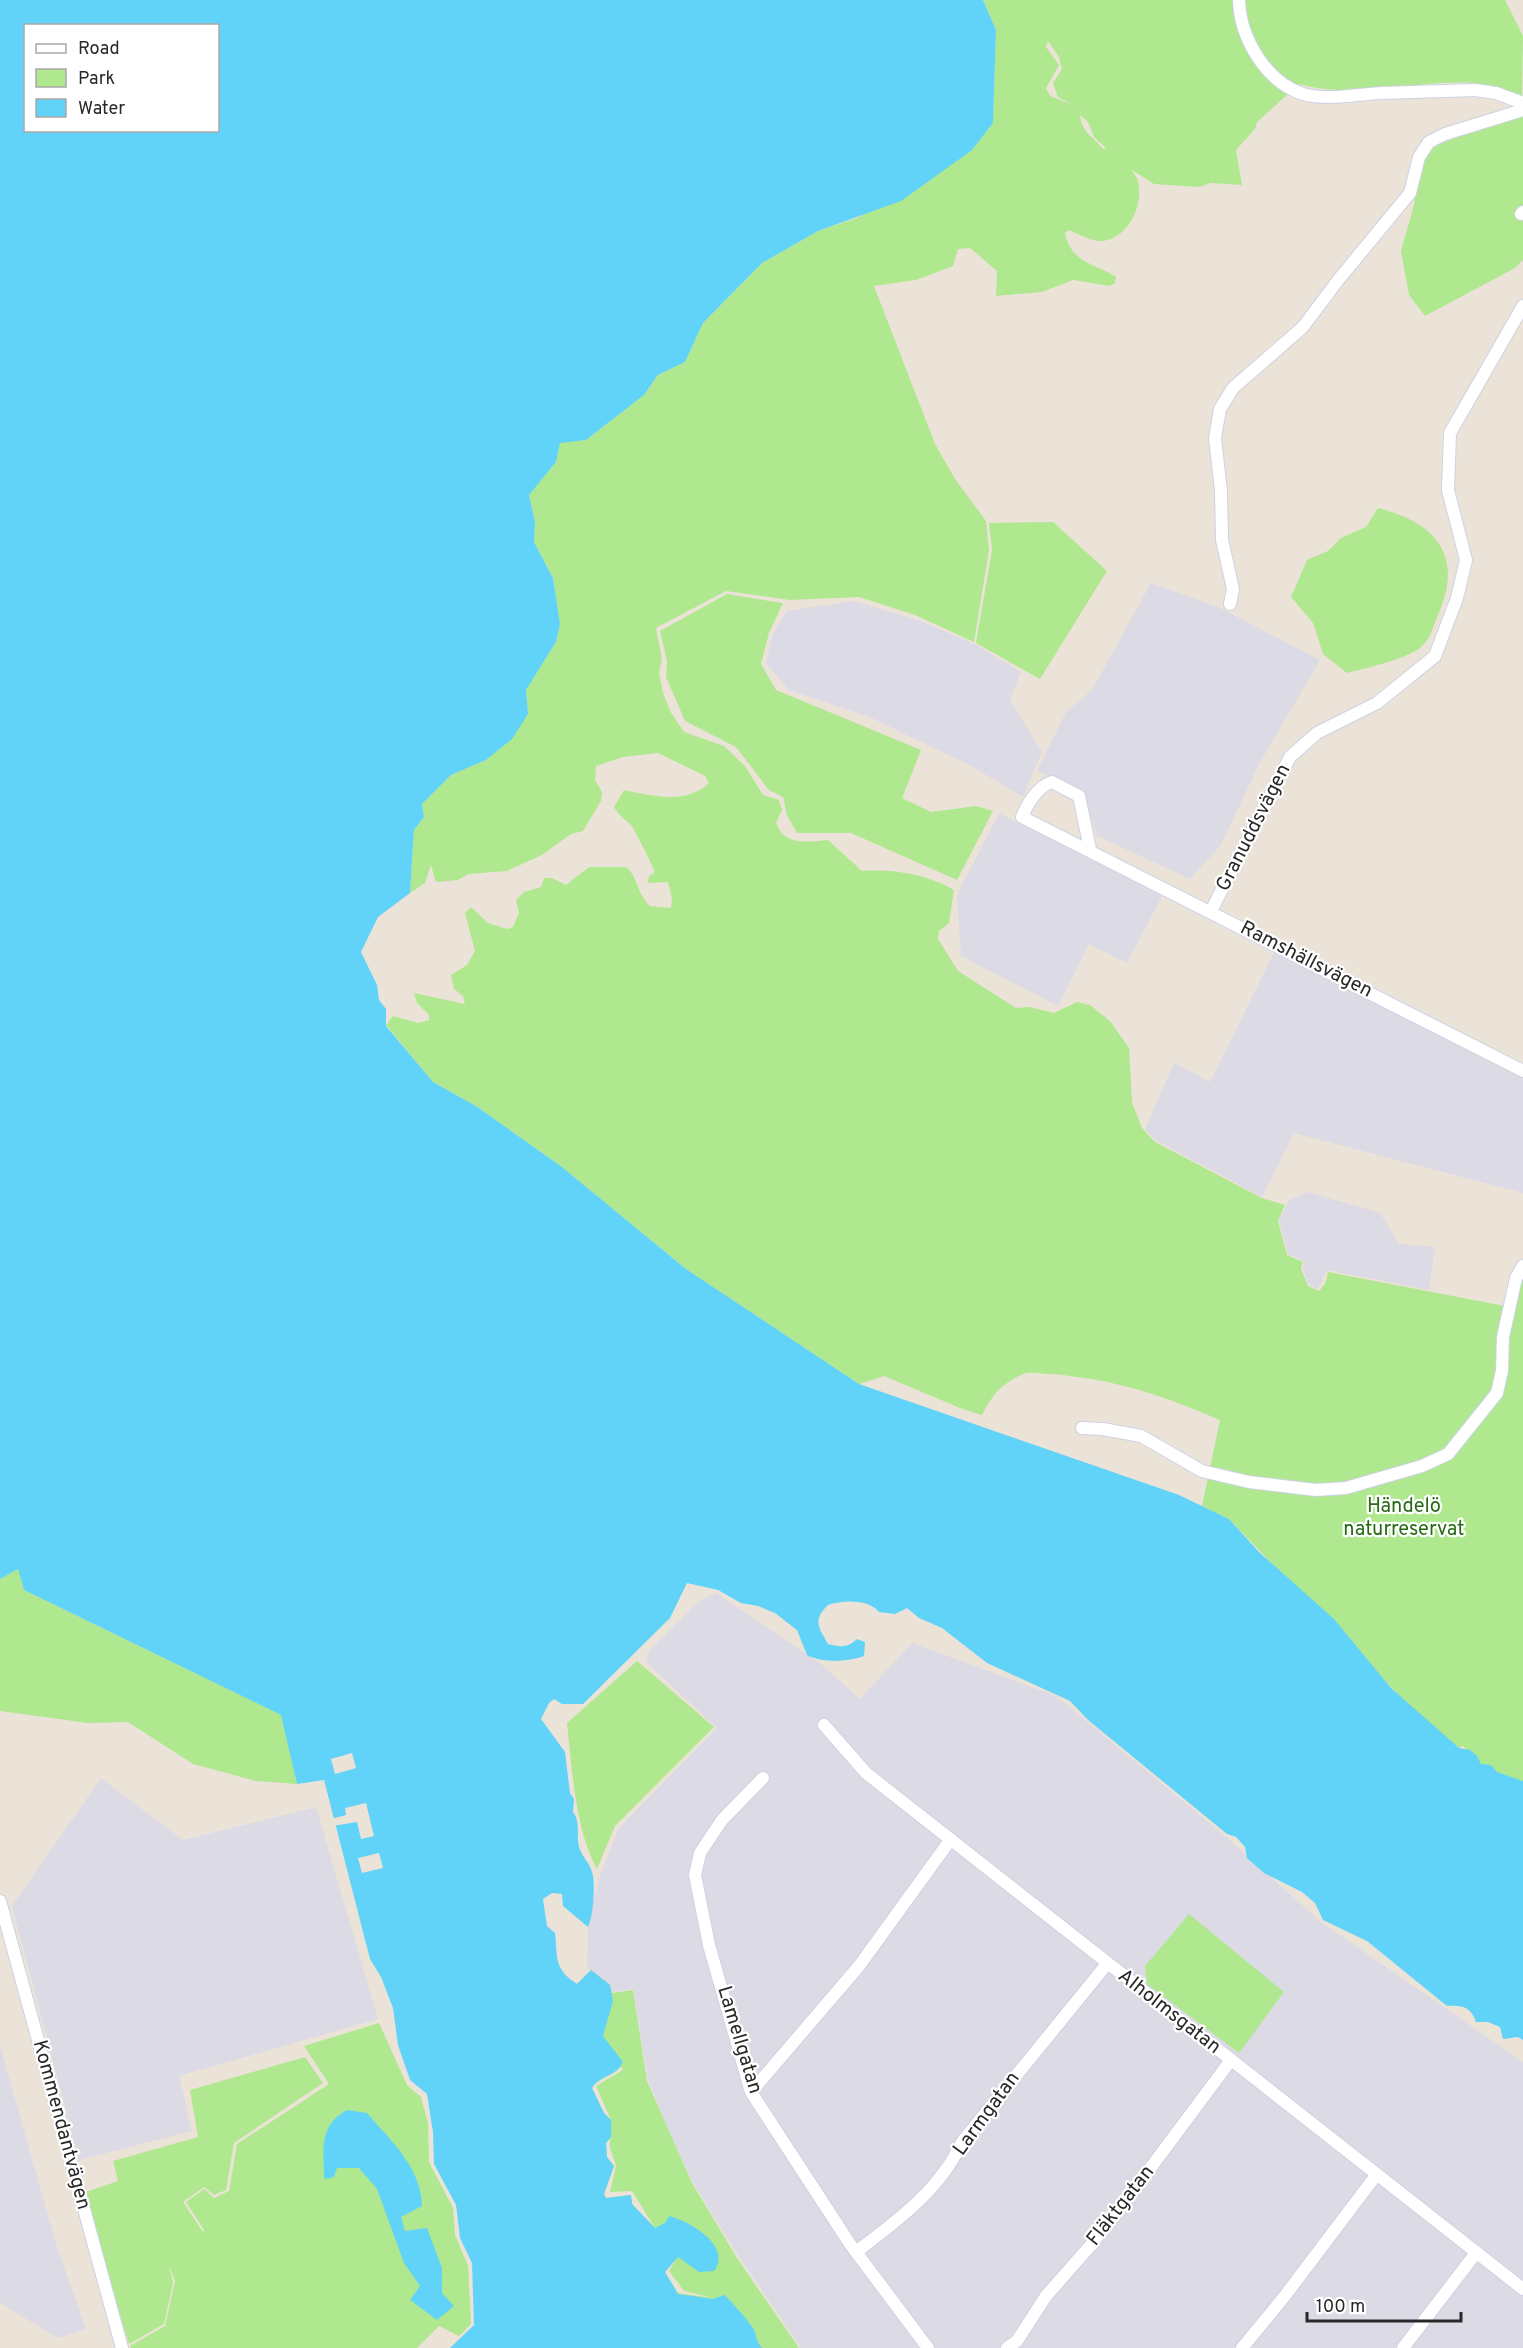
<svg xmlns="http://www.w3.org/2000/svg" width="1523" height="2348" font-family="Overpass,sans-serif">
<style>
.industrial{fill:#dcdae4}
.green{fill:#afe88f;fill-rule:evenodd}
.water{fill:#61d3f8;fill-rule:evenodd}
.pier{fill:#ece3d8}
.lines{fill:none;stroke-linecap:round;stroke-linejoin:round}
.minor-casing{stroke:#cdd2e3;stroke-width:14}
.minor{stroke:#fff;stroke-width:12}
.labels{text-anchor:middle;dominant-baseline:central;stroke-width:4.5;stroke-linejoin:round;paint-order:stroke}
.street-label{font-size:20px;fill:#282828;stroke:#fff}
.park-label{font-size:20px;fill:#276a13;stroke:#fff}
</style>
<rect width="100%" height="100%" fill="#ece3d8"/>
<path class="industrial" d="M 1151,583 L 1220,608 L 1320,660 L 1258,766 L 1221,845 L 1190,879 L 1097,836 L 1083,792 L 1037,771 L 1066,712 L 1092,690 Z
M 853,601 L 918,620 L 975,644 L 1021,672 L 1010,700 L 1042,752 L 1023,797 L 971,766 L 872,718 L 789,690 L 766,663 L 773,633 L 787,611 Z
M 999,813 L 1162,896 L 1127,963 L 1089,944 L 1058,1006 L 961,956 L 957,895 Z
M 1276,949 L 1523,1077 L 1523,1193 L 1294,1133 L 1262,1197 L 1157,1141 L 1145,1129 L 1174,1063 L 1210,1082 Z
M 1308,1192 L 1380,1213 L 1399,1244 L 1435,1247 L 1429,1290 L 1327,1270 L 1318,1289 L 1308,1284 L 1303,1269 L 1305,1262 L 1288,1254 L 1279,1220 L 1289,1200 Z
M 716,1593 L 820,1663 L 860,1699 L 912,1643 L 1056,1696 L 1224,1835 L 1321,1922 L 1523,2062 L 1523,2348 L 801,2348 L 738,2255 L 693,2183 L 669,2131 L 648,2080 L 633,1989 L 598,1994 L 587,1964 L 589,1916 L 601,1873 L 618,1829 L 717,1728 L 646,1662 L 650,1650 L 699,1601 Z
M 101,1778 L 183,1840 L 316,1807 L 378,2019 L 179,2076 L 192,2131 L 79,2160 L 12,1906 Z
M 0,2046 L 57,2247 L 86,2329 L 58,2338 L 0,2303 Z"/>
<path class="green" d="M 983,0 L 1505,0 L 1523,36 L 1522,97 C 1507,91 1491,84 1474,83 C 1416,79 1355,100 1299,84 L 1257,122 L 1255,129 L 1236,150 L 1242,185 L 1211,183 L 1199,187 L 1154,184 L 1132,170 C 1133,173 1138,178 1138,182 C 1144,206 1127,241 1100,241 C 1090,241 1079,234 1069,230 L 1065,233 C 1071,263 1094,263 1116,277 L 1115,283 L 1110,286 L 1073,280 L 1042,292 L 996,296 L 997,271 L 970,248 L 958,249 L 953,266 L 916,280 L 874,286 L 935,444 L 955,479 L 986,521 L 989,550 L 974,642 L 915,615 L 859,597 L 790,600 L 726,591 L 656,628 L 662,659 L 659,673 L 663,693 L 671,713 L 684,732 L 724,746 L 745,766 L 763,795 L 779,800 L 782,810 L 776,822 C 783,846 807,842 828,840 L 862,871 C 893,869 926,874 954,890 L 949,923 L 939,931 L 938,939 L 958,971 L 1016,1008 L 1030,1007 L 1054,1013 L 1077,1002 L 1090,1005 L 1110,1021 L 1129,1048 L 1132,1103 L 1142,1128 L 1155,1142 L 1262,1198 L 1285,1205 L 1278,1221 L 1287,1255 L 1303,1262 L 1301,1269 L 1308,1286 L 1319,1291 L 1325,1284 L 1328,1272 L 1510,1307 L 1523,1279 L 1523,1785 L 1489,1772 L 1463,1746 L 1459,1748 L 1412,1709 L 1229,1519 L 1202,1506 L 1220,1420 C 1162,1395 1114,1379 1051,1374 C 1043,1374 1031,1371 1023,1374 C 1002,1383 992,1395 982,1415 L 960,1408 L 884,1376 L 859,1384 L 686,1269 L 562,1167 L 476,1106 L 433,1082 L 386,1025 L 393,1016 L 418,1023 L 429,1020 L 429,1015 L 417,1003 L 414,993 L 465,1004 L 463,996 L 454,989 L 451,975 L 467,965 L 475,951 L 465,913 L 471,907 L 488,923 L 507,929 L 513,927 L 519,913 L 516,900 L 524,892 L 541,887 L 544,878 L 552,878 L 566,885 L 589,867 L 626,867 C 639,878 635,891 650,906 L 671,908 L 672,898 L 668,882 L 648,883 L 649,876 L 655,872 C 653,867 634,827 630,824 C 623,817 619,816 614,807 L 624,790 C 654,796 685,805 709,783 L 705,776 L 658,753 L 623,757 L 596,766 L 595,780 L 602,792 L 601,801 L 583,831 L 571,834 L 542,855 L 507,871 L 468,874 L 458,880 L 436,882 L 431,865 L 425,883 L 410,893 L 414,830 L 424,817 L 422,804 L 451,775 L 486,760 L 528,714 L 526,690 L 556,642 L 560,624 L 553,578 L 534,542 L 535,522 L 529,494 L 556,462 L 560,442 L 586,440 L 644,395 L 658,375 L 685,362 L 703,323 L 762,263 L 818,231 L 857,218 L 972,150 L 993,123 L 996,30 ZM 1048,41 L 1059,57 L 1062,69 L 1053,83 L 1058,97 L 1073,105 L 1050,96 L 1046,88 L 1059,65 L 1046,47 ZM 1080,115 L 1088,122 L 1094,137 L 1106,148 L 1103,149 C 1094,137 1081,132 1080,115 Z
M 1523,116 L 1523,260 L 1515,268 L 1425,316 L 1409,295 L 1401,251 L 1414,205 L 1419,166 L 1430,146 Z
M 1378,508 C 1437,523 1464,556 1438,615 C 1434,624 1431,637 1424,644 C 1413,658 1365,668 1347,673 L 1323,654 L 1313,623 L 1291,597 L 1307,560 L 1328,551 L 1341,538 L 1366,527 Z
M 1053,522 L 1107,571 L 1040,679 L 976,643 L 992,550 L 989,523 Z
M 727,594 L 783,603 L 769,633 L 761,664 L 776,690 L 921,750 L 902,798 L 931,812 L 976,806 L 993,811 L 957,880 L 851,833 L 797,833 L 787,815 L 783,797 L 769,790 L 736,747 L 685,721 L 666,677 L 667,661 L 660,631 Z
M 18,1568 L 24,1590 L 282,1715 L 297,1784 L 256,1781 L 193,1764 L 128,1722 L 88,1723 L 0,1711 L 0,1579 Z
M 637,1661 L 714,1727 L 615,1826 L 597,1869 C 575,1829 572,1768 567,1723 Z
M 1189,1914 L 1284,1992 L 1239,2053 L 1147,1984 L 1145,1966 Z
M 558,1962 L 564,1975 L 577,1984 L 591,1970 L 610,1985 L 612,1993 L 633,1990 L 647,2081 L 692,2183 L 737,2258 L 799,2348 L 654,2348 L 606,2263 ZM 621,2067 L 623,2070 L 596,2086 L 611,2120 L 604,2113 L 592,2088 C 599,2077 612,2077 621,2067 ZM 610,2139 L 610,2148 L 616,2166 L 610,2192 L 632,2191 L 655,2228 L 632,2204 L 631,2195 L 606,2198 L 604,2194 L 614,2166 L 607,2157 L 606,2143 ZM 676,2259 L 669,2271 L 684,2291 L 713,2298 L 678,2293 L 665,2272 Z
M 379,2023 L 407,2085 L 421,2097 L 428,2123 L 429,2162 L 453,2208 L 455,2235 L 468,2266 L 471,2324 L 459,2336 L 439,2326 L 417,2348 L 131,2348 L 130,2346 L 165,2326 L 175,2281 L 169,2266 L 173,2283 L 164,2324 L 129,2344 L 83,2193 L 118,2181 L 113,2161 L 198,2137 L 190,2090 L 305,2057 L 323,2083 L 234,2143 L 226,2190 L 214,2195 L 204,2187 L 183,2202 L 203,2232 L 204,2230 L 186,2202 L 204,2189 L 214,2198 L 229,2191 L 237,2144 L 329,2084 L 304,2046 Z"/>
<path class="water" d="M 0,0 L 983,0 L 996,30 L 993,123 L 972,150 L 901,201 L 818,231 L 762,263 L 703,323 L 685,362 L 658,375 L 644,395 L 586,440 L 560,443 L 556,462 L 529,495 L 535,522 L 534,542 L 553,578 L 560,624 L 556,642 L 526,690 L 528,714 L 512,739 L 486,760 L 451,775 L 422,804 L 424,817 L 414,830 L 410,893 L 378,917 L 361,952 L 377,985 L 379,1000 L 386,1009 L 386,1026 L 433,1082 L 476,1106 L 562,1167 L 686,1269 L 859,1384 L 1179,1495 L 1229,1519 L 1259,1552 L 1334,1619 L 1391,1688 L 1459,1748 L 1470,1750 L 1477,1756 L 1481,1764 L 1491,1765 L 1497,1772 L 1523,1781 L 1523,2040 L 1518,2037 L 1503,2039 L 1500,2027 L 1488,2022 L 1476,2022 C 1471,2007 1463,2005 1447,2006 L 1367,1941 L 1323,1920 L 1315,1903 L 1302,1892 L 1264,1873 L 1247,1858 L 1245,1847 L 1236,1837 L 1227,1834 L 1088,1720 L 1070,1701 L 987,1663 L 942,1628 L 919,1618 L 907,1608 L 895,1614 L 879,1612 C 868,1599 843,1600 828,1605 C 812,1620 819,1628 828,1644 C 839,1647 849,1648 857,1639 L 865,1642 L 864,1656 C 848,1662 822,1663 807,1655 L 797,1630 L 775,1613 L 758,1606 L 741,1603 L 718,1590 L 687,1583 L 670,1618 L 583,1704 L 562,1704 L 554,1699 L 549,1703 L 541,1719 L 565,1752 L 570,1793 L 574,1799 L 573,1812 C 581,1822 576,1835 579,1847 C 582,1857 590,1863 592,1872 C 596,1883 593,1917 588,1927 L 563,1906 L 562,1894 L 552,1893 L 543,1899 L 547,1926 L 555,1933 C 558,1958 553,1968 577,1984 L 591,1970 L 610,1985 L 613,2001 L 603,2036 L 623,2062 C 616,2077 600,2075 592,2088 L 604,2113 L 611,2120 L 611,2137 L 606,2143 L 607,2157 L 614,2166 L 604,2194 L 606,2198 L 631,2195 L 632,2204 L 655,2228 L 665,2223 L 669,2216 C 689,2221 733,2246 714,2271 L 699,2272 L 678,2257 L 665,2272 L 678,2294 L 713,2299 L 724,2295 C 728,2297 752,2325 754,2330 C 757,2337 756,2341 762,2348 L 450,2348 L 474,2325 L 472,2263 L 460,2238 L 456,2205 L 434,2164 L 433,2132 L 427,2094 L 410,2080 L 398,2045 L 393,2008 L 381,1977 L 370,1959 L 324,1780 L 297,1784 L 281,1715 L 24,1590 L 18,1569 L 0,1579 ZM 26,26 L 218,26 L 218,130 L 26,130 Z
M 347,2110 L 367,2113 C 391,2141 421,2167 422,2206 L 401,2217 L 405,2231 L 427,2228 L 442,2268 L 442,2293 L 454,2306 L 437,2320 L 410,2300 L 420,2286 L 404,2263 L 377,2189 L 359,2168 L 337,2168 L 334,2177 L 324,2179 C 324,2150 318,2126 347,2110 Z"/>
<path class="pier" d="M 352,1753 L 356,1768 L 335,1774 L 331,1759 Z
M 366,1803 L 374,1836 L 361,1839 L 357,1822 L 332,1826 L 331,1819 L 346,1815 L 345,1808 Z
M 379,1853 L 383,1868 L 362,1873 L 358,1858 Z"/>
<g class="lines">
<g class="minor-casing">
<path id="minor" d="M 1239,0 C 1240,38 1266,82 1303,94 C 1328,101 1357,94 1382,93 C 1413,92 1444,91 1475,90 L 1496,93 L 1523,103
M 1521,214 L 1523,212
M 1230,604 L 1233,589 L 1222,540 L 1221,491 L 1215,438 L 1220,409 L 1233,388 L 1303,327 L 1339,279 L 1410,193 L 1419,157 L 1429,142 L 1445,134 L 1523,110
M 1090,849 L 1079,796 L 1052,782 C 1038,786 1027,804 1022,817 L 1523,1071
M 1211,911 L 1290,757 L 1317,733 L 1377,703 L 1435,656 L 1457,598 L 1466,560 L 1448,490 L 1450,433 L 1523,306
M 1082,1428 L 1103,1429 L 1141,1436 L 1202,1471 L 1249,1482 L 1316,1490 L 1346,1488 L 1422,1466 L 1448,1454 L 1497,1393 L 1502,1371 L 1503,1337 L 1516,1278 L 1523,1266
M 824,1725 L 866,1773 L 1523,2289
M 763,1778 L 722,1820 L 700,1853 L 695,1875 L 709,1945 L 751,2092 L 850,2244 L 928,2348
M 0,1901 L 122,2348
M 751,2092 L 859,1966 L 951,1839
M 856,2252 C 897,2221 940,2190 962,2142 L 1107,1964
M 1007,2348 L 1017,2341 L 1046,2296 L 1091,2245 L 1140,2182 L 1231,2060
M 1242,2348 L 1284,2297 L 1377,2174
M 1403,2348 L 1476,2253"/>
</g>
<use href="#minor" class="minor"/>
</g>
<g class="labels">
<g class="street-label">
<text transform="translate(1254 828) rotate(-63)">Granuddsvägen</text>
<text transform="translate(1306 960) rotate(27)">Ramshällsvägen</text>
<text transform="translate(1169 2012) rotate(38)">Alholmsgatan</text>
<text transform="translate(739 2040) rotate(73)">Lamellgatan</text>
<text transform="translate(987 2114) rotate(-54)">Larmgatan</text>
<text transform="translate(61 2125) rotate(75)">Kommendantvägen</text>
<text transform="translate(1121 2206) rotate(-52)">Fläktgatan</text>
</g>
<g class="park-label">
<text x="1404" y="1507">Händelö<tspan x="1404" dy="23">naturreservat</tspan></text>
</g>
</g>
<rect x="24" y="24" width="195" height="108" fill="#ffffff" stroke="#a9a9a9" stroke-width="1.5"/>
<rect x="36" y="44" width="30" height="9" fill="#ffffff" stroke="#a9a9a9" stroke-width="1.5"/>
<text x="78" y="54" font-size="18" fill="#282828">Road</text>
<rect x="36" y="69" width="30" height="18" fill="#afe88f" stroke="#a9a9a9" stroke-width="1.5"/>
<text x="78" y="84" font-size="18" fill="#282828">Park</text>
<rect x="36" y="99" width="30" height="18" fill="#61d3f8" stroke="#a9a9a9" stroke-width="1.5"/>
<text x="78" y="114" font-size="18" fill="#282828">Water</text>
<path d="M1307 2312v9h154v-9" fill="none" stroke="#282828" stroke-width="3"/>
<text x="1316" y="2312" font-size="18" fill="#282828" stroke="#ffffff" stroke-width="4.5" paint-order="stroke">100 m</text>
</svg>
